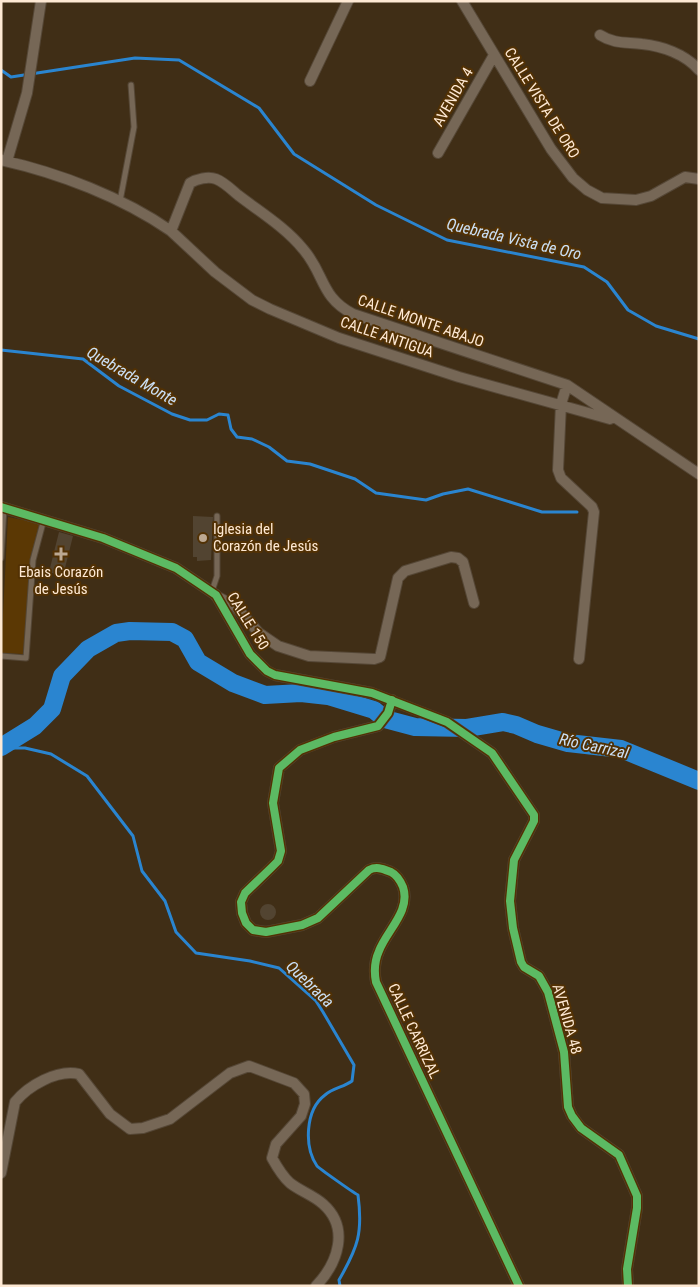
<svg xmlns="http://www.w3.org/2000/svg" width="700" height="1287" font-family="'Roboto Condensed',sans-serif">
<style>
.built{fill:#5b3804}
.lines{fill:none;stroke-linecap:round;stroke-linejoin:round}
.stream{stroke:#2a85d0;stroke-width:3}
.river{stroke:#2a85d0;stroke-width:18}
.building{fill:#524431}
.service-casing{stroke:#554736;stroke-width:7}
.minor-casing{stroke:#554736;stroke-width:12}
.service{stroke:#766756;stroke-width:5}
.minor{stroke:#766756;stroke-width:10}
.cycleway-casing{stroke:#523104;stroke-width:11}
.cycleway{stroke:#5cba63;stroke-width:8}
.poi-dot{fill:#bca892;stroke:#523104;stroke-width:2}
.labels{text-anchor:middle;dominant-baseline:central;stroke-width:4;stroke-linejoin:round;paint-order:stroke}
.street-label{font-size:15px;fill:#fee9d4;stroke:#523104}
.poi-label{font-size:15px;fill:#fee9d4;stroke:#523104;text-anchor:start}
.water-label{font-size:16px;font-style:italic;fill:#cbe0f6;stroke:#523104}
</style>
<rect width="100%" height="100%" fill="#402e16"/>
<path class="built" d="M 8,517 L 40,523 L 31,558 L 23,654 L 1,653 Z"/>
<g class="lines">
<path class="stream" d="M 1,70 L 11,77 L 135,58 L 179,60 L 259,108 L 294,154 L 376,205 L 447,240 L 584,267 L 607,282 L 628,310 L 656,326 L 699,339
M 1,350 L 83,359 L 119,386 L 172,414 L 190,420 L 207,420 L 219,414 L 228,415 L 231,429 L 237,437 L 252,439 L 269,447 L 287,461 L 310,464 L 355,479 L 376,493 L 426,500 L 443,494 L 468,489 L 542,512 L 577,512
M 1,748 L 25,748 L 51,754 L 87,776 L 133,836 L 142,871 L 165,901 L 176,932 L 196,953 L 250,961 L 279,968 L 316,1001 L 323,1012 L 354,1065 L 352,1081 C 344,1087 333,1088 325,1095 C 305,1110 304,1147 317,1166 C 320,1169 351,1191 358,1195 C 363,1233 358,1247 339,1280 L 340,1286"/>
<path class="river" d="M 1,747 L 35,726 L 52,709 L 62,676 L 88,649 L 116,633 L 130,631 L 172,632 L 185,639 L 198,662 L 233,683 L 265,695 L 301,693 L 328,696 L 374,710 L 385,719 L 415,727 L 467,728 L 503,722 L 516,725 L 537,734 L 568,743 L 621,749 L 699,781"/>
</g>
<path class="building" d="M 193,516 L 213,517 L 211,560 L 197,561 L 197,557 L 193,557 Z
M 59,532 L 73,536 L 63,576 L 49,572 Z
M260 912a8 8 0 1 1 16 0a8 8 0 1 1-16 0Z"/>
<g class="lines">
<g class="service-casing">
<path id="service" d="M 120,201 L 134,127 L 131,85
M 1,558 L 4,508
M 212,591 L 217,576 L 217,516
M 1,656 L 26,658 L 33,560 L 44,519"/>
</g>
<g class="minor-casing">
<path id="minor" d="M 462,1 L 551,149 L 573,178 L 587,190 L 602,198 L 636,200 L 651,196 L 685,177 L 699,179
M 600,35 C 614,44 626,42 642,44 C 662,46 685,54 699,70
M 310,81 L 348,1
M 438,153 L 494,55
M 1,160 C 59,173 122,197 171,231 L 190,183 C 197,179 208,176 216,179 C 224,182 232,190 238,195 C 260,212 285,227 303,249 C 325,274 320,297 353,314 L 567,385 L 699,474
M 7,161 L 27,93 L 41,1
M 171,231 L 215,272 L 252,300 L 270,309 L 339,338 L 459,377 L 610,419
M 567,385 L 561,404 L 558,470 L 561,478 L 592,507 L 594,512 L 579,659
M 1,507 L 103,538 L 176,568 L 216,595 L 250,654 L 267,671 L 275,675 L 372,693 L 447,722 L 492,753 L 534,815 L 534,821 L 514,860 L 510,901 L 513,928 L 521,962 L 524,967 L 539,976 L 548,992 L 564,1052 L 568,1107 L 572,1116 L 581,1128 L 619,1155 L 637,1196 L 637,1208 L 627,1269 L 628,1286
M 216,596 L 235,606 L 259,633 L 278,646 L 309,656 L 374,659 L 380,657 L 381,653 L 398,578 L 405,571 L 451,557 L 458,558 L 463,562 L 474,603
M 392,700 L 388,713 L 378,726 L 334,737 L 300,750 L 279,768 L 273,803 L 281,851 L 278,861 L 271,868 L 245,893 L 241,902 L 242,913 L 246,923 L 253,930 L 266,932 L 302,925 L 318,918 L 369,870 C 377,866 383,869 391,872 C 397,875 400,880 403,887 C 411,911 387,930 379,951 C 375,960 374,972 376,982 L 519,1286
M 1,1173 L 15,1102 C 28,1086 57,1069 79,1074 L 110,1114 L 130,1129 L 143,1128 L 170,1119 L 230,1073 L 249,1066 L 294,1083 L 304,1094 L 305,1104 L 301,1116 L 276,1144 L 272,1158 C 277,1167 282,1176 290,1183 C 300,1191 313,1195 323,1204 C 350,1228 338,1263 316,1286"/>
</g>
<use href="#service" class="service"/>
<use href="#minor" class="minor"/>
<g class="cycleway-casing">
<path id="cycleway" d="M 1,507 L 103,538 L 176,568 L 216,595 L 250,654 L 267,671 L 275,675 L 372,693 L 447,722 L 492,753 L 534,815 L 534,821 L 514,860 L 510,901 L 513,928 L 521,962 L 524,967 L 539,976 L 548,992 L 564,1052 L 568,1107 L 572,1116 L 581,1128 L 619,1155 L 637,1196 L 637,1208 L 627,1269 L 628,1286
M 392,700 L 388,713 L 378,726 L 334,737 L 300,750 L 279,768 L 273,803 L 281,851 L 278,861 L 271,868 L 245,893 L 241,902 L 242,913 L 246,923 L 253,930 L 266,932 L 302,925 L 318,918 L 369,870 C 377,866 383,869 391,872 C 397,875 400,880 403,887 C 411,911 387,930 379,951 C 375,960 374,972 376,982 L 519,1286"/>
</g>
<use href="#cycleway" class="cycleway"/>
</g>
<g class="poi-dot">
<circle cx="203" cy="538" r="5"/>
<path d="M58.5 546.5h5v5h5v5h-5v5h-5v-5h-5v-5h5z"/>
</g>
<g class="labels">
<g class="street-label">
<text transform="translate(453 97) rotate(-60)">AVENIDA 4</text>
<text transform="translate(542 103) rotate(58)">CALLE VISTA DE ORO</text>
<text transform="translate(421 321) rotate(19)">CALLE MONTE ABAJO</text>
<text transform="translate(387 337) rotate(19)">CALLE ANTIGUA</text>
<text transform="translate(248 621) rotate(58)">CALLE 150</text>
<text transform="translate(567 1019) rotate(74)">AVENIDA 48</text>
<text transform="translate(414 1031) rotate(65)">CALLE CARRIZAL</text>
</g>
<g class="poi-label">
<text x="213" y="529">Iglesia del<tspan x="213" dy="17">Corazón de Jesús</tspan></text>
<text x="61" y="572" text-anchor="middle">Ebais Corazón<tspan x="61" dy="17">de Jesús</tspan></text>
</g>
<g class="water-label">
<text transform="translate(514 239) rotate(13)">Quebrada Vista de Oro</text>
<text transform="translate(132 376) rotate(30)">Quebrada Monte</text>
<text transform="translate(594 746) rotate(12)">Río Carrizal</text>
<text transform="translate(310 984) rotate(44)">Quebrada</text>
</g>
</g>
<rect width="700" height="1287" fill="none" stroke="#fee9d4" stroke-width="5"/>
</svg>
